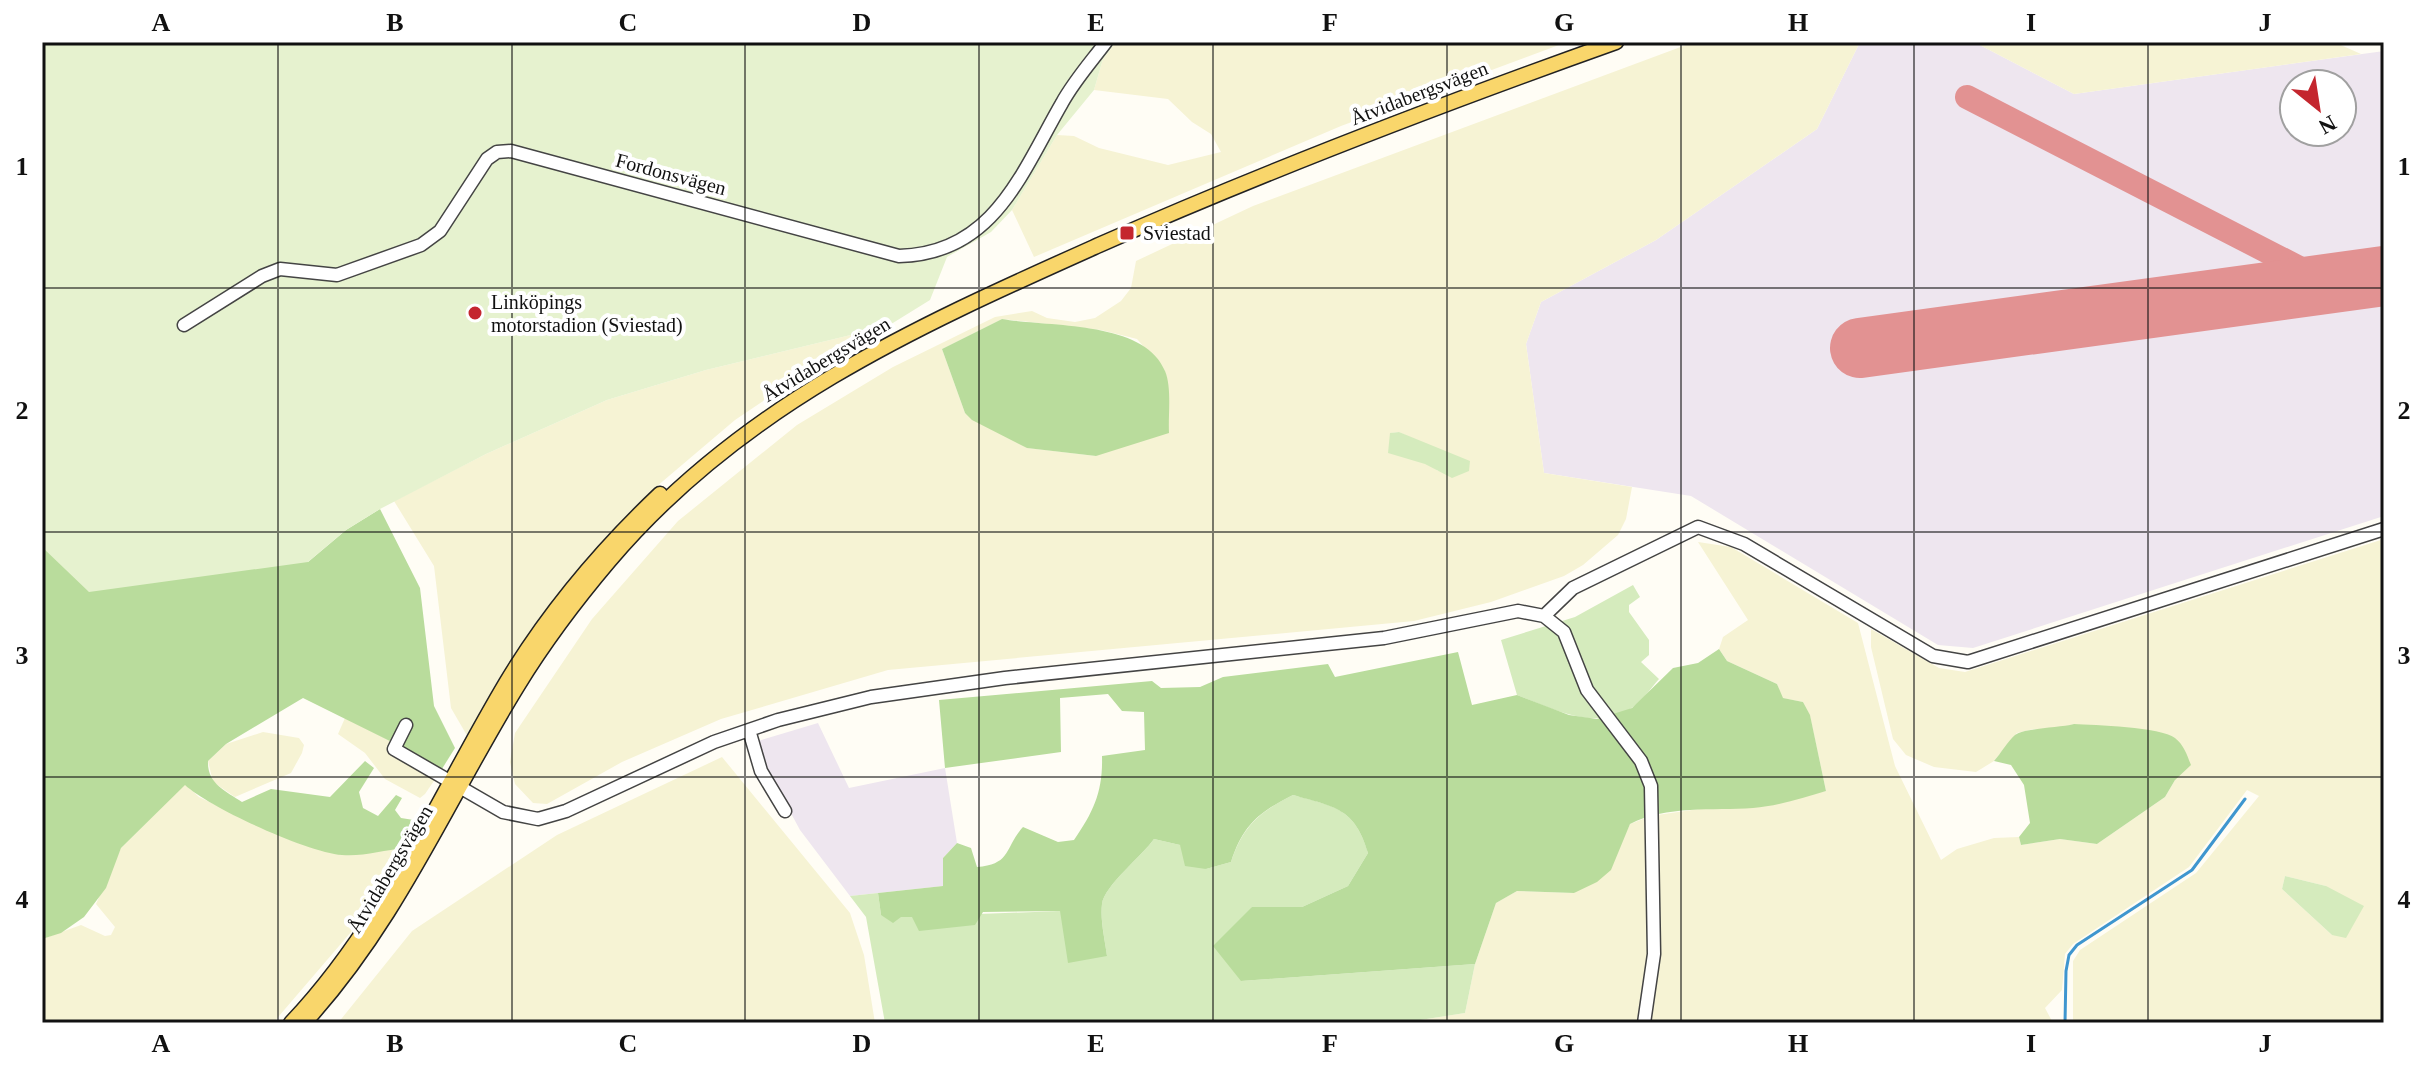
<svg xmlns="http://www.w3.org/2000/svg" width="2426" height="1065" font-family="'Times New Roman',serif">
<style>
.industrial{fill:#eee6ef;fill-rule:evenodd}
.farmland{fill:#f6f3d4;fill-rule:evenodd}
.green{fill:#d5ebbd}
.forest{fill:#b9dc9c}
.pitch{fill:#e6f2cf}
.lines{fill:none;stroke-linecap:round;stroke-linejoin:round}
.stream{stroke:#3f96cf;stroke-width:3}
.taxiway{stroke:#e29292;stroke-width:24}
.runway{stroke:#e29292;stroke-width:60}
.minor-casing{stroke:#444;stroke-width:15}
.major-casing{stroke:#222;stroke-width:17}
.minor{stroke:#fff;stroke-width:12}
.major{stroke:#f9d66b;stroke-width:14}
.grid{fill:none;stroke:#111;stroke-width:2;stroke-opacity:0.55}
.poi-dot{fill:#c4262e;stroke:#fff;stroke-width:3}
.labels{text-anchor:middle;dominant-baseline:central;stroke-width:8;stroke-linejoin:round;paint-order:stroke}
.street-label{font-size:20px;fill:#111;stroke:#fff}
.poi-label{font-size:20px;fill:#111;stroke:#fff;text-anchor:start}
.neatline{fill:none;stroke:#111;stroke-width:3}
.grid-label{font-size:26px;text-anchor:middle;font-weight:bold;fill:#111}
</style>
<rect width="100%" height="100%" fill="#fffdf5"/>
<path class="industrial" d="M 1860,42 L 1974,42 L 2074,94 L 2384,51 L 2384,516 L 1973,648 L 1938,645 L 1691,496 L 1544,473 L 1526,344 L 1541,302 L 1656,240 L 1817,129 ZM 2294,84 L 2342,84 L 2342,132 L 2294,132 Z
M 818,723 L 849,788 L 945,768 L 957,843 L 943,858 L 943,886 L 850,896 L 800,830 L 767,769 L 758,741 Z"/>
<path class="farmland" d="M 1116,42 L 1567,42 L 1341,126 L 1034,257 L 1012,210 L 1057,135 L 1074,136 L 1099,148 L 1168,165 L 1221,152 L 1211,134 L 1192,122 L 1168,99 L 1094,90 L 1103,59 Z
M 1694,42 L 1860,42 L 1817,129 L 1656,240 L 1541,302 L 1526,344 L 1544,473 L 1632,487 L 1626,519 L 1618,535 L 1583,565 L 1564,576 L 1491,602 L 1414,621 L 888,670 L 721,719 L 622,762 L 547,804 L 533,803 L 515,784 L 510,762 L 515,733 L 592,619 L 678,521 L 797,425 L 893,367 L 995,317 L 1032,311 L 1047,318 L 1075,322 L 1095,318 L 1121,301 L 1131,288 L 1136,261 L 1253,206 ZM 1002,319 L 1101,330 L 1137,339 L 1165,371 L 1096,456 L 1028,448 L 965,413 L 942,349 ZM 1399,432 L 1423,444 L 1470,462 L 1438,471 L 1391,433 Z
M 1974,42 L 2334,42 L 2361,54 L 2074,94 Z
M 888,326 L 817,365 L 735,420 L 656,487 L 588,557 L 538,622 L 469,739 L 451,708 L 434,566 L 394,501 L 486,454 L 607,400 L 706,370 Z
M 2384,539 L 2384,1023 L 2073,1023 L 2073,961 L 2080,950 L 2196,873 L 2259,796 L 2247,790 L 2189,867 L 2073,944 L 2065,954 L 2062,990 L 2045,1008 L 2053,1023 L 1650,1023 L 1658,956 L 1657,815 L 1826,791 L 1810,716 L 1803,702 L 1782,698 L 1777,684 L 1727,661 L 1719,649 L 1723,637 L 1748,620 L 1698,542 L 1731,547 L 1858,623 L 1895,766 L 1941,860 L 1957,849 L 1994,838 L 2019,837 L 2021,845 L 2060,839 L 2097,844 L 2165,797 L 2175,780 L 2074,724 L 2054,730 L 2034,729 L 2017,733 L 1994,761 L 1976,772 L 1934,767 L 1906,755 L 1893,739 L 1871,647 L 1871,629 L 1939,668 L 1965,672 ZM 2285,876 L 2326,886 L 2332,935 L 2282,889 Z
M 345,718 L 414,753 L 440,772 L 425,794 L 420,798 L 385,779 L 365,753 L 338,734 Z
M 263,732 L 299,738 L 304,745 L 302,753 L 291,773 L 235,797 L 213,782 L 208,761 L 226,744 Z
M 722,757 L 850,913 L 864,955 L 875,1023 L 338,1023 L 412,931 L 557,835 Z
M 185,784 L 199,797 L 288,839 L 342,855 L 404,848 L 351,932 L 273,1023 L 42,1023 L 42,939 L 81,925 L 105,936 L 111,935 L 115,927 L 96,904 L 121,848 Z
M 1648,817 L 1648,953 L 1639,1023 L 1401,1023 L 1465,1013 L 1475,964 L 1496,903 L 1517,891 L 1574,893 L 1621,843 L 1630,824 Z"/>
<path class="green" d="M 1399,432 L 1470,461 L 1469,471 L 1452,478 L 1425,464 L 1388,453 L 1390,433 Z
M 1633,585 L 1640,597 L 1629,605 L 1629,612 L 1649,640 L 1649,655 L 1641,662 L 1659,679 C 1651,688 1643,700 1633,707 C 1597,733 1552,708 1517,695 L 1501,640 L 1575,617 Z
M 1293,795 C 1334,806 1355,808 1368,853 L 1348,886 L 1302,907 L 1252,907 L 1241,981 L 1475,964 L 1465,1013 L 1401,1023 L 885,1023 L 866,917 L 850,896 L 878,893 L 881,915 L 900,917 L 1060,911 L 1107,956 C 1105,940 1100,919 1102,904 C 1104,886 1142,856 1154,839 L 1180,845 L 1206,869 L 1231,862 C 1243,826 1259,812 1293,795 Z
M 2285,876 L 2326,886 L 2364,906 L 2346,938 L 2332,935 L 2282,889 Z"/>
<path class="forest" d="M 1002,319 C 1048,327 1145,320 1165,371 C 1172,388 1168,415 1169,433 L 1096,456 L 1027,448 L 972,420 L 965,413 L 942,349 Z
M 42,463 L 308,562 L 346,530 L 380,509 L 420,588 L 434,706 L 455,748 L 440,772 L 414,753 L 303,698 L 226,744 L 208,761 C 207,784 226,791 242,802 L 271,789 L 330,797 L 365,761 L 374,768 L 359,792 L 363,808 L 378,816 L 396,795 L 402,798 L 395,810 L 401,818 L 420,821 L 404,848 C 385,850 361,857 342,855 C 307,852 210,808 185,785 L 121,848 L 106,888 L 84,917 L 61,933 L 42,939 Z
M 1719,649 L 1727,661 L 1777,684 L 1783,698 L 1803,702 L 1810,715 L 1826,791 C 1803,798 1778,806 1753,808 C 1713,811 1666,805 1630,824 L 1611,870 L 1597,882 L 1574,893 L 1517,891 L 1496,903 L 1475,964 L 1241,981 L 1213,946 L 1252,907 L 1302,907 L 1348,886 L 1368,853 C 1355,808 1335,807 1293,795 C 1259,812 1243,825 1231,862 L 1206,869 L 1185,866 L 1180,845 L 1154,839 C 1142,856 1104,886 1102,904 C 1100,920 1105,940 1107,956 L 1068,963 L 1060,911 L 983,912 L 975,925 L 919,931 L 912,917 L 901,917 L 893,923 L 881,915 L 878,893 L 943,886 L 943,858 L 957,843 L 971,848 L 977,867 C 1012,864 1004,848 1023,827 L 1058,842 L 1074,840 C 1094,811 1103,791 1102,756 L 1145,750 L 1144,712 L 1122,711 L 1108,694 L 1060,698 L 1061,752 L 945,768 L 939,700 L 1152,681 L 1161,688 L 1200,687 L 1223,677 L 1328,664 L 1335,677 L 1458,652 L 1472,705 L 1517,695 L 1569,715 L 1597,719 L 1632,708 L 1673,668 L 1698,663 Z
M 2074,724 C 2094,725 2161,727 2175,738 C 2184,745 2187,755 2191,765 L 2175,780 L 2165,797 L 2097,844 L 2060,839 L 2021,845 L 2019,837 L 2030,823 L 2024,785 L 2011,765 L 1994,761 C 2001,753 2008,741 2015,735 C 2023,728 2059,728 2074,724 Z"/>
<path class="pitch" d="M 42,42 L 1116,42 L 1103,59 L 1094,90 L 1057,135 L 1012,210 L 991,232 L 947,257 L 930,300 L 888,326 L 706,370 L 607,400 L 486,454 L 380,509 L 346,530 L 308,562 L 89,592 L 42,547 Z"/>
<g class="lines">
<path class="stream" d="M 2065,1023 L 2066,971 L 2069,955 L 2077,945 L 2192,870 L 2245,799"/>
<path class="taxiway" d="M 1967,97 L 2313,275 L 2339,282"/>
<path class="runway" d="M 1860,348 L 2384,276"/>
<g class="minor-casing">
<path id="minor" d="M 184,325 L 262,276 L 280,269 L 337,275 L 421,245 L 440,231 L 487,159 L 497,152 L 511,151 L 899,256 C 994,254 1022,172 1062,103 C 1074,81 1091,62 1106,42
M 1544,616 L 1573,588 L 1698,527 L 1744,544 L 1933,656 L 1968,662 L 2384,529
M 406,725 L 394,749 L 503,812 L 538,819 L 566,811 L 714,742 L 778,720 L 871,697 L 1005,678 L 1384,638 L 1518,611 L 1544,616 L 1564,632 L 1587,690 L 1641,761 L 1651,786 L 1654,954 L 1644,1023
M 749,730 L 761,771 L 785,811"/>
</g>
<g class="major-casing">
<path id="major" d="M 291,1023 C 385,924 437,799 506,683 C 548,613 601,550 660,494
M 304,1023 C 397,922 447,800 518,685 C 545,641 576,600 609,561 C 742,404 916,327 1099,245 C 1269,170 1442,104 1616,42"/>
</g>
<use href="#minor" class="minor"/>
<use href="#major" class="major"/>
</g>
<path class="grid" d="M 278,42 L 278,1023M 512,42 L 512,1023M 745,42 L 745,1023M 979,42 L 979,1023M 1213,42 L 1213,1023M 1447,42 L 1447,1023M 1681,42 L 1681,1023M 1914,42 L 1914,1023M 2148,42 L 2148,1023M 42,288 L 2384,288M 42,532 L 2384,532M 42,777 L 2384,777"/>
<g class="poi-dot">
<rect x="1119" y="225" width="16" height="16" rx="4"/>
<circle cx="475" cy="313" r="8"/>
</g>
<g class="labels">
<g class="street-label">
<text transform="translate(1419 93) rotate(-21)">Åtvidabergsvägen</text>
<text transform="translate(671 174) rotate(15)">Fordonsvägen</text>
<text transform="translate(826 359) rotate(-31)">Åtvidabergsvägen</text>
<text transform="translate(390 869) rotate(-59)">Åtvidabergsvägen</text>
</g>
<g class="poi-label">
<text x="1143" y="233">Sviestad</text>
<text x="491" y="302">Linköpings<tspan x="491" dy="23">motorstadion (Sviestad)</tspan></text>
</g>
</g>
<rect width="2426" height="1065" fill="none" stroke="#ffffff" stroke-width="88"/>
<g transform="translate(2318 108) rotate(150)"><circle r="38" fill="#ffffff" stroke="#a0a0a0" stroke-width="2"/>
<path d="M0-6L14 30L0 20L-14 30Z" fill="#c4262e"/>
<text y="-12" font-size="22" font-weight="bold" text-anchor="middle" fill="#111111">N</text>
</g>
<rect x="44" y="44" width="2338" height="977" class="neatline"/>
<g class="grid-label">
<text x="161" y="31">A</text>
<text x="395" y="31">B</text>
<text x="628" y="31">C</text>
<text x="862" y="31">D</text>
<text x="1096" y="31">E</text>
<text x="1330" y="31">F</text>
<text x="1564" y="31">G</text>
<text x="1798" y="31">H</text>
<text x="2031" y="31">I</text>
<text x="2265" y="31">J</text>
<text x="22" y="175">1</text>
<text x="2404" y="175">1</text>
<text x="22" y="419">2</text>
<text x="2404" y="419">2</text>
<text x="22" y="664">3</text>
<text x="2404" y="664">3</text>
<text x="22" y="908">4</text>
<text x="2404" y="908">4</text>
<text x="161" y="1052">A</text>
<text x="395" y="1052">B</text>
<text x="628" y="1052">C</text>
<text x="862" y="1052">D</text>
<text x="1096" y="1052">E</text>
<text x="1330" y="1052">F</text>
<text x="1564" y="1052">G</text>
<text x="1798" y="1052">H</text>
<text x="2031" y="1052">I</text>
<text x="2265" y="1052">J</text>
</g>
</svg>
